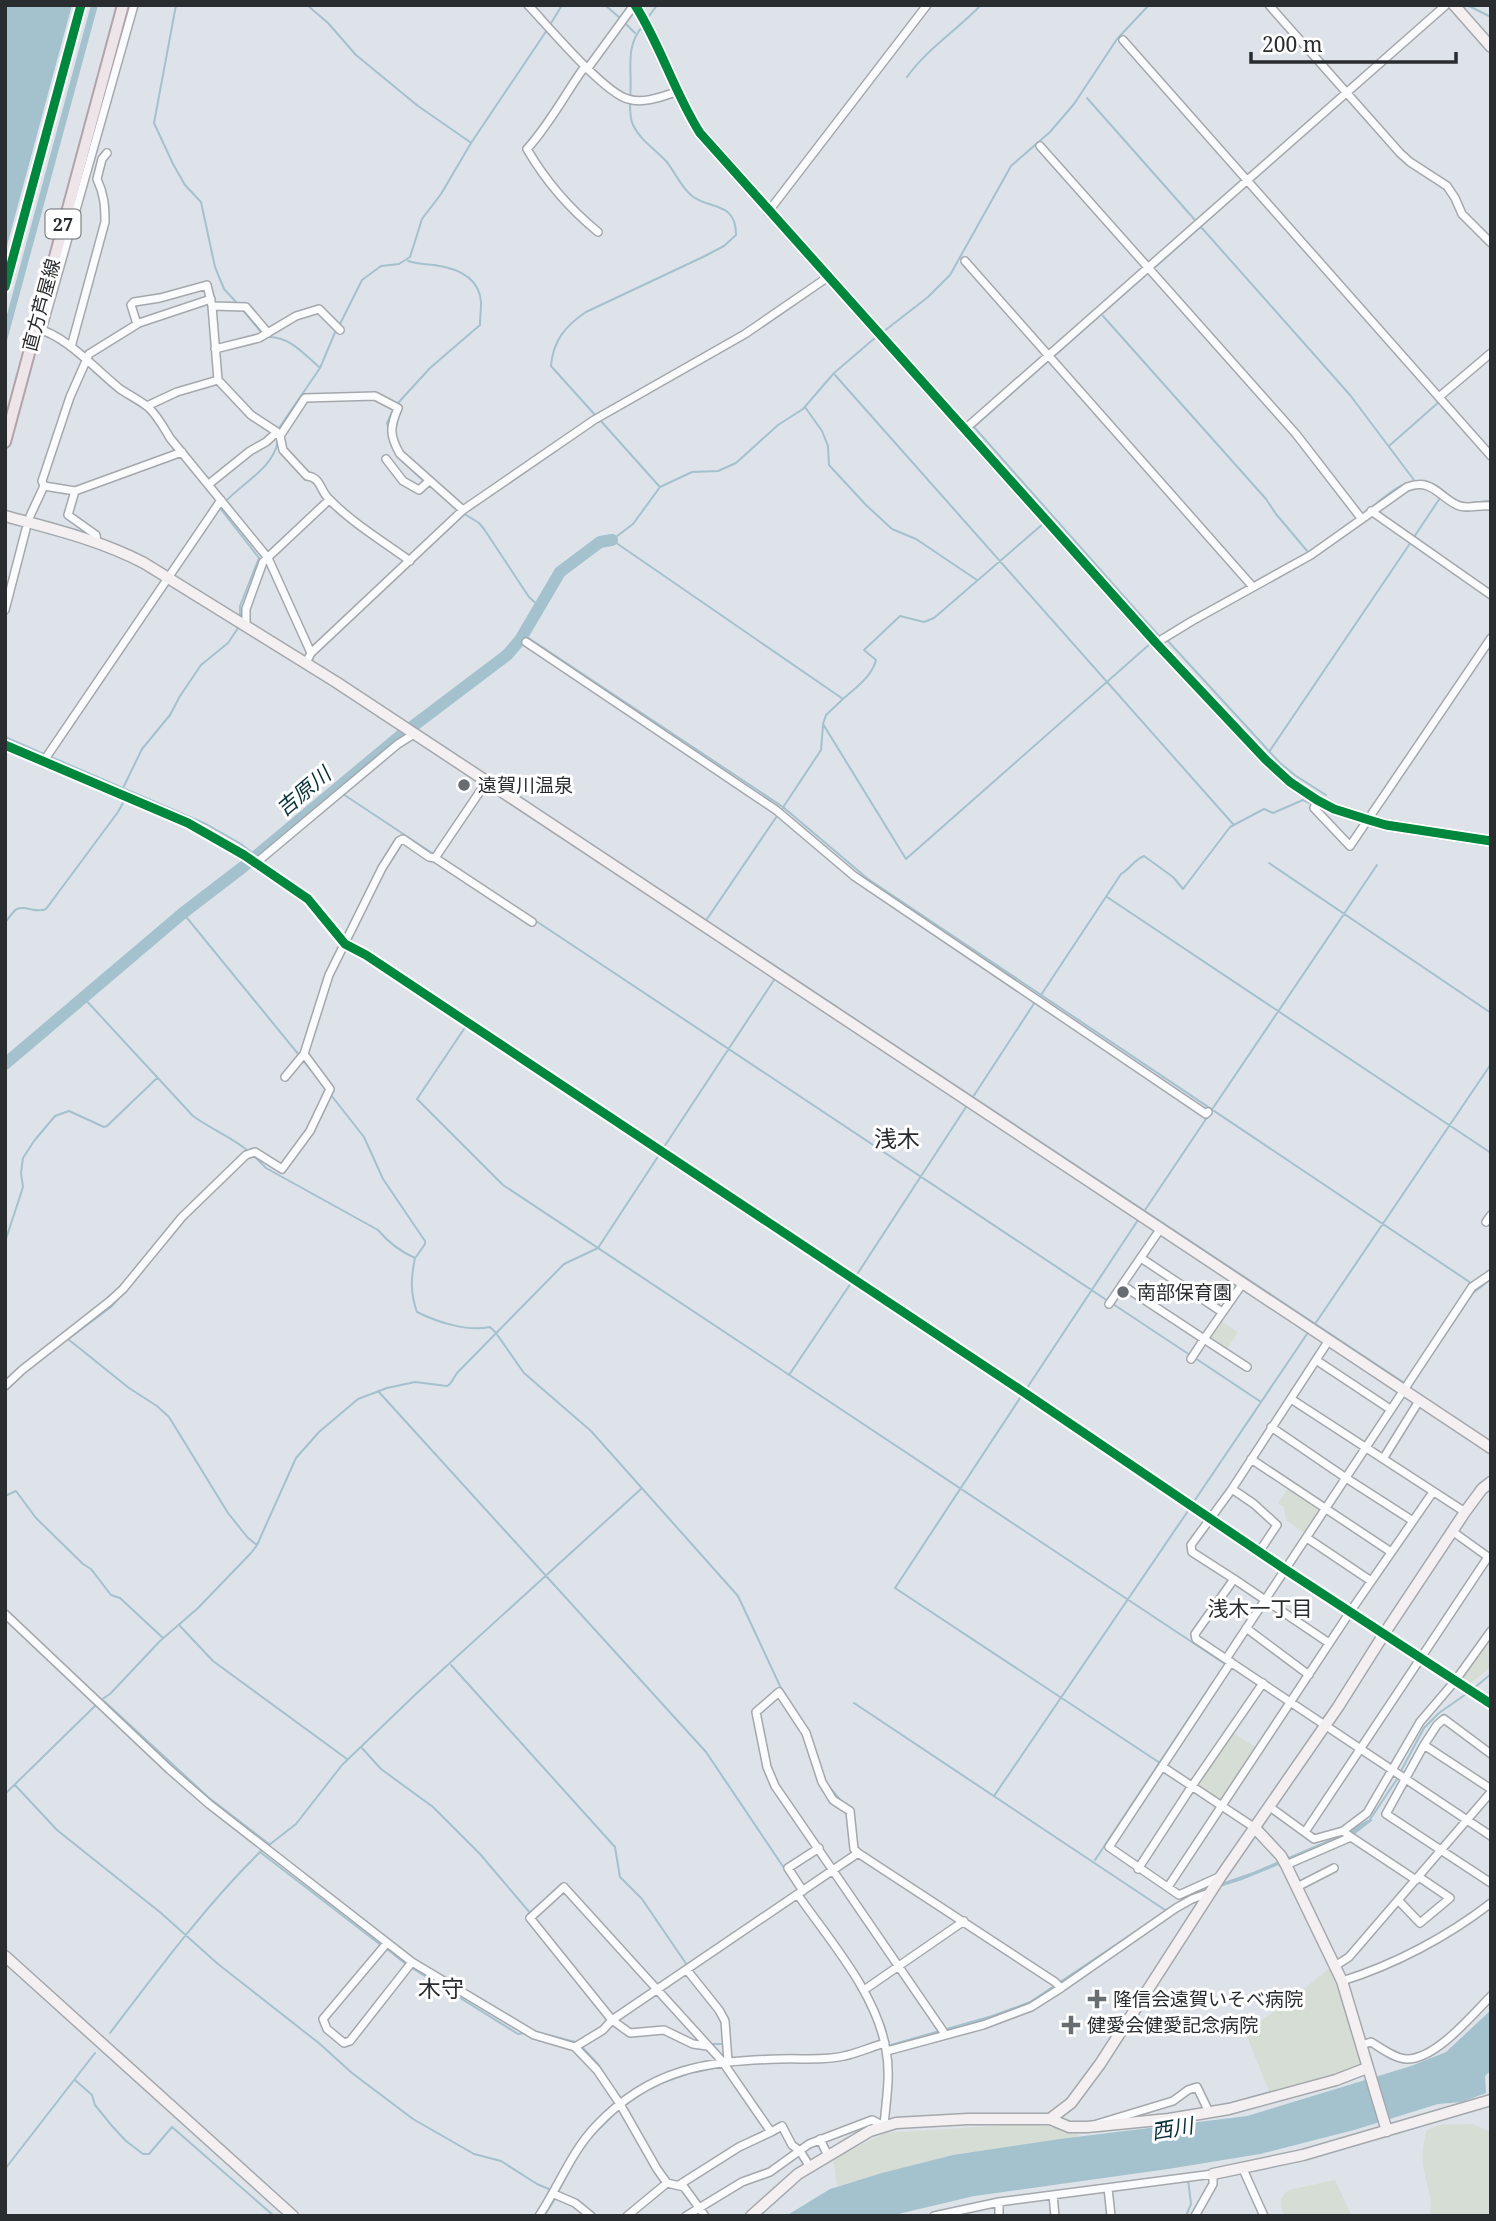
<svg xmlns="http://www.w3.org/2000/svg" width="1496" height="2221" font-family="'Noto Serif','Noto Sans JP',serif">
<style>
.green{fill:#d6ddd4}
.water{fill:#a4c1ce}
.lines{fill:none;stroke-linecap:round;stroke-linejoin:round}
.stream{stroke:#a4c1ce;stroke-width:2}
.river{stroke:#a4c1ce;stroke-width:12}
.street-casing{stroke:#a4a8ac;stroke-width:10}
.secondary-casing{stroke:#a4a8ac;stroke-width:13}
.primary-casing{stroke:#b1a3aa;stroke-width:14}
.street{stroke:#fafbfc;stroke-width:7}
.secondary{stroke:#f4f0f2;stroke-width:10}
.primary{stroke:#ede5e8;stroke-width:10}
.cycleway-casing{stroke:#fff;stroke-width:13}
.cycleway{stroke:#00873e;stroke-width:9}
.poi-dot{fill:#686d71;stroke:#fff;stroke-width:2.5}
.labels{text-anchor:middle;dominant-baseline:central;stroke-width:6;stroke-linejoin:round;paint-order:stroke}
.shield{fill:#fff;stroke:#696c6e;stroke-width:2}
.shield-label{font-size:18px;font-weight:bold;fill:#292d30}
.street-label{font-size:19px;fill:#292d30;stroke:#fff}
.poi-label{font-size:19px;fill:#292d30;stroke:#fff;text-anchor:start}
.water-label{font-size:21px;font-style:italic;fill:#09303b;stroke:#fff}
.neighbourhood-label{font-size:21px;fill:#292d30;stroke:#fff}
.quarter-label{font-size:23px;fill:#292d30;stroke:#fff}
</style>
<rect width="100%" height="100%" fill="#dee3e9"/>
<path class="green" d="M 1221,1321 L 1238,1332 L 1227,1349 L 1210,1338 Z
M 1289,1487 L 1319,1507 L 1320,1512 L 1304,1533 L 1286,1520 L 1284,1507 L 1278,1503 Z
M 1491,1637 L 1491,1667 L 1467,1686 L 1459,1680 Z
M 1232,1732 L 1257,1748 L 1221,1803 L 1196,1787 Z
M 1331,1967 L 1349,2019 L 1361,2065 L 1316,2081 L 1270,2093 L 1245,2032 L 1290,2000 Z
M 1021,2124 L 1047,2126 L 1080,2134 L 1077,2137 L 953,2155 L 837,2186 L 833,2159 L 885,2133 Z
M 1473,2124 L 1491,2132 L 1491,2216 L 1430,2216 C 1433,2198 1427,2187 1424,2170 C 1421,2157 1423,2143 1427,2130 L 1439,2125 Z
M 1335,2180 L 1352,2216 L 1284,2216 C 1280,2205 1279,2197 1289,2190 Z"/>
<path class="water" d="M 5,5 L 72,5 L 5,253 Z
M 91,5 L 98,5 L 5,348 L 5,322 Z
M 1368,1820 L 1373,1820 L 1355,1834 L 1242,1880 L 1198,1894 L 1032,2004 L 980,2023 L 888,2047 L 887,2045 L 992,2015 L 1030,2001 L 1190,1894 L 1253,1872 L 1338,1836 Z
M 1491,2010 L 1491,2070 L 1485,2076 L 1486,2093 L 1462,2102 L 1438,2104 L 1354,2130 L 1260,2154 L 1168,2169 L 974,2196 L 890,2216 L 786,2216 L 830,2189 L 882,2173 L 953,2155 L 1060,2139 L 1247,2116 L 1411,2066 L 1446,2052 Z"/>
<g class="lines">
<path class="stream" d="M 176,5 L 154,123 L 173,164 L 185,185 L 201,202 L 215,267 L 224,289 L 236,302
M 307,5 L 328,23 L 356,55 L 418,106 L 470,142
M 605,5 L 620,18
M 1467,5 L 1491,17
M 647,19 L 657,5
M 624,22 L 635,33
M 550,25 L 562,5
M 907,77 C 927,49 957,30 981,5
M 630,98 C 633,72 624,48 642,27
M 1087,98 L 1195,220
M 1201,227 L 1350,395 L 1414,480
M 1153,269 L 1235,196
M 242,309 L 261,332
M 1103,316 L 1266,499 L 1276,514 L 1308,552
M 339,326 L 362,280 L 381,266 L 399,264 L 410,257 L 422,219 L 441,194 L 471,143 L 547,30
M 883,332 L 928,297 L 950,275 L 1011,166 L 1050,132 L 1074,104 L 1117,39 L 1149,5
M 268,337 C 289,336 304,354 319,367
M 876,337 L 834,373 L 803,409 L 778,425 L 736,463 L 718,471 L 692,472 L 660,487 L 633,524 L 612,540 L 843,699 L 826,715 L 823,724 L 906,859 L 1151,643
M 1053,357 L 1149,272
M 1049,360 L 974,427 L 1159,636
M 835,375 L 1233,824
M 398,403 L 430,368 L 480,325 C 480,318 481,310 481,303 C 480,277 456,268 434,265 C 425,264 417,264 408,261
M 805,407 L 822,431 L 828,446 L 829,465 L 866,505 L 892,529 L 916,539 L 977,580
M 596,416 L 551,366 C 553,341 565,326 586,312 L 705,256 L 724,246 L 736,235 C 736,201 710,210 692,196 C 681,187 675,172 666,161 C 655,149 640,140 633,125 C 630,119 630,110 630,104
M 600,420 L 659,486
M 279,428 L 320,368 L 336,330
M 389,431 L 387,423 L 393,410
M 391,444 L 398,457 L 424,481
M 1389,446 L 1440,401
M 1429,483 C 1441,485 1446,496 1457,501 C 1467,506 1480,501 1491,501
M 428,484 L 458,511
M 226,501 C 244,482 273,468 278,441
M 222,506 L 220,508 L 259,558 L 240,606 L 240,619
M 1371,508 C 1385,497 1401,480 1420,482
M 463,513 L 479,523 L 484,529 L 529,597 L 540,607
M 1339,531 L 1358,518
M 1414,537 L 1440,498
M 1238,592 L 1248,586
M 524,635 L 783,807 L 868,879 L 1471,1283
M 1487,638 L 1491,632
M 1156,639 L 1184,622
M 1167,640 L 1280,763 L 1296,776 L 1326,795
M 844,698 C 857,687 872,676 876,660 L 864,650 L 900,616 L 924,622 L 934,618 L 1044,523
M 414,727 L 1406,1384
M 5,737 L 46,755
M 1269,752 L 1411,542
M 51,757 L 206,824 L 241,844 L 259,858
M 124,786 L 142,749 L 170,715 L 180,696 L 201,665 L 228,643 L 238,628
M 343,794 L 435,855
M 780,812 L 821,750 L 823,725
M 1349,841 L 1362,822
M 264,862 L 304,892
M 1269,863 L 1491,1013
M 1107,897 L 1491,1153
M 311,898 L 325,911 L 344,936
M 183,913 L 299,1055
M 707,919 L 777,816
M 536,921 L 1108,1301
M 5,923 C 8,919 13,911 17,909 C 26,905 36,914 46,909 L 118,812 L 124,801
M 348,939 L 361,948
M 1041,995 L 1121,874 C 1130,869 1135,859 1144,856 L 1173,877 L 1183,889 L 1230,827 L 1264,809 L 1273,813 L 1303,800 L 1314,805
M 83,997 L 193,1116 C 211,1129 229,1136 247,1150
M 466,1026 L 417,1099 L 503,1185 L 1225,1664
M 302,1059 L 321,1082
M 331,1095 L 364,1137 L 383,1179 L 425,1241 L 425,1244 L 416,1257
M 971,1100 L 1035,1002
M 1211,1111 L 1377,865
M 662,1150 L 776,977
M 254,1156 L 266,1168 L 378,1230 C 389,1243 399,1251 415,1258 C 411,1277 410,1293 417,1312 C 437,1322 468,1332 490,1327 L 496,1333 L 524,1373 L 591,1431 L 738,1596 L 780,1686 L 803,1723
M 1145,1210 L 1208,1116
M 5,1242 L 23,1187 L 21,1173 L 23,1158 L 34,1141 L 55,1116 L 69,1111 L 104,1127 L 107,1126 L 157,1078
M 147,1265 L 111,1307 L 68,1339 L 129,1388 L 157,1406 L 169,1417 L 228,1513 L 248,1538 L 257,1545
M 856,1276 L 968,1104
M 1113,1304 L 1190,1355
M 1313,1327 L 1491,1064
M 1434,1351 L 1473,1293 L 1491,1279
M 1195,1358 L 1261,1402
M 789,1375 L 853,1280
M 1027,1388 L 1138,1220
M 1025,1389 L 1194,1501
M 378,1391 L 706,1752 L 784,1868
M 1022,1395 L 895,1588 L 1160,1763
M 5,1496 L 16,1491 L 36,1518 L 83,1564 L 91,1569 L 111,1595 L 120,1598 L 163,1638
M 1195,1500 L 1309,1331
M 180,1626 L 213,1661 L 347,1759
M 451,1665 L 615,1847 L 620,1877 L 642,1899 L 687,1965
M 1473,1689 L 1491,1674
M 101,1700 L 110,1694 L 160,1641 L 198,1608 L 251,1553 L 257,1545 L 296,1458 L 319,1432 L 358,1399 L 387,1388 L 415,1382 L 447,1386 L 450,1384 L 457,1373 L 564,1264 L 598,1248 L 659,1155
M 104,1701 L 208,1797 L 269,1844
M 854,1703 L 1165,1910
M 812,1740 L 820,1765
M 362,1748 L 381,1769 L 433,1807 L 480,1854 L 531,1914
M 1401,1771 L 1424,1728 L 1439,1713 L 1469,1692
M 15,1785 L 57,1830 L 161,1913 L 218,1964 L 320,2044 L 352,2073 L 413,2119 L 474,2154 L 501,2161 L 537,2184 L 551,2190
M 831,1789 L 843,1803
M 5,1794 L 97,1704
M 994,1796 L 1190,1508
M 853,1811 L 856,1836
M 1369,1821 L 1399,1776
M 269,1845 L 296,1824 L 342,1765 L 418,1692 L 641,1489
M 260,1852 L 382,1946
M 1095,1860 L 1213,1682
M 836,1872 L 852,1862
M 922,1891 L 994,1938
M 803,1895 L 831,1875
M 387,1949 L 407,1965
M 412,1968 L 518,2034 L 524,2033
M 870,1995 L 885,2028 L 887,2041
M 533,2031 L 575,2042
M 110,2033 C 158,1970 205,1906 262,1850
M 710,2044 L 722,2044
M 582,2047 L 598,2064 L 616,2093
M 865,2053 L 883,2047
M 838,2061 L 853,2057
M 696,2072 L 718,2067
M 75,2080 L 92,2095 L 95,2105 L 112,2126 L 126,2141 L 143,2154 L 149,2154 L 172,2127 L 274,2216
M 656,2085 L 687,2074
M 624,2106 L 642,2093
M 591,2137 L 619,2109
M 5,2169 L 95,2053
M 557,2194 L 574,2162
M 544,2216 L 555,2199
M 1186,2216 L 1191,2204 L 1188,2179"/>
<path class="river" d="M 5,1064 L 183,913 L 243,867 L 400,736 L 507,655 L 520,640 L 560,572 L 600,542 L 612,540"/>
<g class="street-casing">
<path id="street" d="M 528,5 C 548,26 604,93 628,99 C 643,104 661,97 676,92
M 1269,5 L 1400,153 L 1410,162 L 1447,186 L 1455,198 L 1462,214 L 1491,243
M 1123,40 L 1491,456
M 1040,146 L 1296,434 L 1361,518
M 768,212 L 927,5
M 598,232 C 570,209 545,180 527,149 C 549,125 564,96 583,69 L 588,68 L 634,5
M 965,261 L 1253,587
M 212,306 L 246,307 L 268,333
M 137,324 L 131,305 L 134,302 L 160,298 L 207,285 L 212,306 L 218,380
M 35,328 C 66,335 95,369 120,389 C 129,395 139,400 148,407 C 157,415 164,428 170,438 L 268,558 L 311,653
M 42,330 L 134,5
M 71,347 L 105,222 C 105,205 104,194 97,179 L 102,159 L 107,153
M 215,349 L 259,338 L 296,316 L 319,309 L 340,330
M 1439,397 L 1491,353
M 147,406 L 177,392 L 218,380 L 251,415 L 277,432 L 280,436 L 305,398 L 375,396 L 398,408 C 390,427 389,435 400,454 L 463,510
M 965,429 L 1446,5
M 280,436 L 283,450 L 307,476 C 321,477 320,491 329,499 C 351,522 384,542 410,561
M 386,459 L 403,481 L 419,490 L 429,481
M 209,484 L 250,451 L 266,442 L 277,432
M 44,486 L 75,491 L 182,452
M 75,491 L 68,515 L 96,535 L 97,542
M 1371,511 L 1491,595
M 30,516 L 44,486 L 42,481 L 70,397 L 89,354 L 139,323 L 211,299
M 5,610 L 26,529
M 246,627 L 246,609 L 263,562 L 329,500
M 526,642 L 776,810 L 854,876 L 1206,1114 L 1208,1112
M 1156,643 L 1192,621 L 1311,555 L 1407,487 C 1432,478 1438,496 1457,505 C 1467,510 1480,504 1491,506
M 306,663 L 311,653 L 463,510 L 594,420 L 745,334 L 828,277
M 5,745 L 188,823 L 244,855 L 308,899 L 345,944 L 366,955 L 1022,1391 L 1286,1570 L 1491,1704
M 43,762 L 221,500
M 1317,800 L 1314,808 L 1350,846 L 1491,638
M 435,858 L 487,781
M 256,863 L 398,744 L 414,734
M 285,1077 L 304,1054 L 329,975 L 382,868 L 399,841 L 403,839 L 429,857 L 435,858 L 532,922
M 1486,1222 L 1491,1215
M 1161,1228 L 1122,1285 L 1204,1339 L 1243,1283
M 1141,1258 L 1222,1312
M 1109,1304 L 1122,1285
M 1329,1340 L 1232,1489 L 1191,1545 L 1192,1552 L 1234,1579 L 1195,1634 L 1196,1639 L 1491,1836
M 1191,1359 L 1204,1339 L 1247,1367
M 1316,1360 L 1390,1409
M 5,1386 L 22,1370 L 110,1301 L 123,1289 L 182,1217 L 246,1155 L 255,1152 L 282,1169 L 310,1131 L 330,1089 L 304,1054
M 1291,1399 L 1465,1512
M 1271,1427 L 1346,1478 L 1413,1521
M 1251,1459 L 1391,1552
M 1383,1459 L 1419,1401
M 1232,1489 L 1254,1504 L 1277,1525 L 1259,1552
M 1452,1531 L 1491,1559
M 1307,1538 L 1371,1581
M 1234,1579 L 1329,1643
M 5,1614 L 170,1770 L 209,1804 L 412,1962 L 534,2035 L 575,2047 L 597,2070 L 620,2104 L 657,2169 L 667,2183 L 684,2187 L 705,2216
M 1246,1628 L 1309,1675
M 1226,1659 L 1472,1287 L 1491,1274
M 1424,1745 L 1386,1814 L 1491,1883
M 1491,1754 L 1444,1719 L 1437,1725 L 1424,1745 L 1491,1789
M 1163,1767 L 1255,1828
M 1270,1807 L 1314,1839 L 1343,1831
M 1305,1832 L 1488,1557
M 1351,1837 L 1416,1880
M 1286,1865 L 1351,1837 L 1343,1831 L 1367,1813 L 1420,1722 L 1455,1681 L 1491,1631
M 1138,1869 L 1192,1786 L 1263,1683
M 1221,1876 L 1179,1895 L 1109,1847 L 1231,1662
M 1168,1887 L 1350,1612 L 1433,1492
M 1297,1887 L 1334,1868
M 803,1891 L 788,1868 L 819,1848
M 1398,1900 L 1420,1923 L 1450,1898 L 1419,1877
M 387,1943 L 323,2019 L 327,2029 L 344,2043 L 350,2041 L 412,1962
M 1335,1966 L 1349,1957 L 1491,1792
M 687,1970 L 719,2010 L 725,2021 L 728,2061
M 1342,1981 C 1394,1965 1447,1937 1491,1903
M 864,1990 L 964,1921
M 945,2034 L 775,1786 L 767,1767 L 756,1712 L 779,1692 L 806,1733 L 822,1782 L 833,1800 L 850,1811 L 854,1849 L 858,1853 L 1055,1982 L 1061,1988
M 1361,2045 L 1371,2042 C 1381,2048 1395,2059 1407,2059 C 1436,2059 1471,2016 1491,1996
M 707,2046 L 693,2044 L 664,2030 L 630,2033 L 612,2020 L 530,1918 L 564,1887 L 722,2061 L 771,2132 L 782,2126 L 792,2145 L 800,2151 L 810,2167
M 575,2047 L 603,2030 L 612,2020 L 858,1853
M 887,2051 L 983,2025 L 1031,2007 L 1061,1988 L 1176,1908 L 1192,1899 L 1209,1893
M 1097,2124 L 1173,2101 L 1188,2090 L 1197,2087 L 1209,2112
M 820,2139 L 828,2156
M 1242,2167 L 1264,2216
M 679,2185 L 739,2147 L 771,2132
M 1108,2188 L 1111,2216
M 554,2194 L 575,2203 L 591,2216
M 1053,2195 L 1055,2216
M 999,2202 L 999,2216
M 539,2216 C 559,2186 571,2152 596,2126 C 650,2069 705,2061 780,2059 C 801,2058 824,2061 844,2056 C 858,2053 871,2047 885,2043
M 627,2216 L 667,2183
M 686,2216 L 742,2182 L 770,2172 L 809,2144 L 872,2120 L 884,2126 C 886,2100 891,2075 886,2050 C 877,1994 830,1941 798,1895
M 934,2216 L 999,2202 L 1213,2174 L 1213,2184 L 1195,2216"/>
</g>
<g class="secondary-casing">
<path id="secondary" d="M 635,5 C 661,46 674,92 700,133 L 1156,643 L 1266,760 L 1290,782 L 1317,800 L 1334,809 L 1369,820 L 1386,825 L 1491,841
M 1454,5 L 1491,47
M 5,516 C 53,529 100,540 144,563 L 336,682 L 477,775 L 1491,1448
M 1255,1828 L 1281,1856 L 1286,1865 L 1342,1981 L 1387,2131
M 5,1956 L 293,2216
M 1050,2119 L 1071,2103 L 1100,2064 L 1221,1876 L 1338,1707 L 1384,1634 L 1465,1512 L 1482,1489 L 1491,1482
M 1213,2174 L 1303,2155 L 1491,2100
M 751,2216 L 798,2174 L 870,2131 L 896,2123 L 968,2119 L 1050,2119 L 1069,2127 L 1087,2127 L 1169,2119 L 1229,2109 L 1336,2080 L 1367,2068"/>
</g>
<g class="primary-casing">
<path id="primary" d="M 5,442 L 123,5"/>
</g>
<use href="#street" class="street"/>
<use href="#secondary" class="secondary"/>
<use href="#primary" class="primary"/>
<g class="cycleway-casing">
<path id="cycleway" d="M 635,5 C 661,46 674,92 700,133 L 1156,643 L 1266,760 L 1290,782 L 1317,800 L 1334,809 L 1369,820 L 1386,825 L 1491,841
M 5,287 L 81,5
M 5,745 L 188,823 L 244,855 L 308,899 L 345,944 L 366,955 L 1022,1391 L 1286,1570 L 1491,1704"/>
</g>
<use href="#cycleway" class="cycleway"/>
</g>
<g class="poi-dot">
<circle cx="464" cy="785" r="7"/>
<circle cx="1123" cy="1292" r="7"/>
<path d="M1093.5 1988.5h7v7h7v7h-7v7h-7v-7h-7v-7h7z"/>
<path d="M1067.5 2014.5h7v7h7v7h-7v7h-7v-7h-7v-7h7z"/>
</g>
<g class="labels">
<rect class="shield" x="45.5" y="209.5" width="35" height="29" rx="5"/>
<g class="shield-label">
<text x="63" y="224">27</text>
</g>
<g class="street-label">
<text transform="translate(41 305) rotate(-75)">直方芦屋線</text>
</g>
<g class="poi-label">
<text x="478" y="785">遠賀川温泉</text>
<text x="1137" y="1292">南部保育園</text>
<text x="1113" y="1999">隆信会遠賀いそべ病院</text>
<text x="1087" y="2025">健愛会健愛記念病院</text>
</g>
<g class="water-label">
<text transform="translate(303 791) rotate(-40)">吉原川</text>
<text transform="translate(1172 2128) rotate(-10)">西川</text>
</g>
<g class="neighbourhood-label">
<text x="1260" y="1608">浅木一丁目</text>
</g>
<g class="quarter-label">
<text x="897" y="1138">浅木</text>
<text x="441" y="1988">木守</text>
</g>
</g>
<rect width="1496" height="2221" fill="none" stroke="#292d30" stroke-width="14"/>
<path d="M1251 52v10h205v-10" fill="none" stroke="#292d30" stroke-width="3.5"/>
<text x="1262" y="52" font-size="21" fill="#292d30" stroke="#ffffff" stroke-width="5" paint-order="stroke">200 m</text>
</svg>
